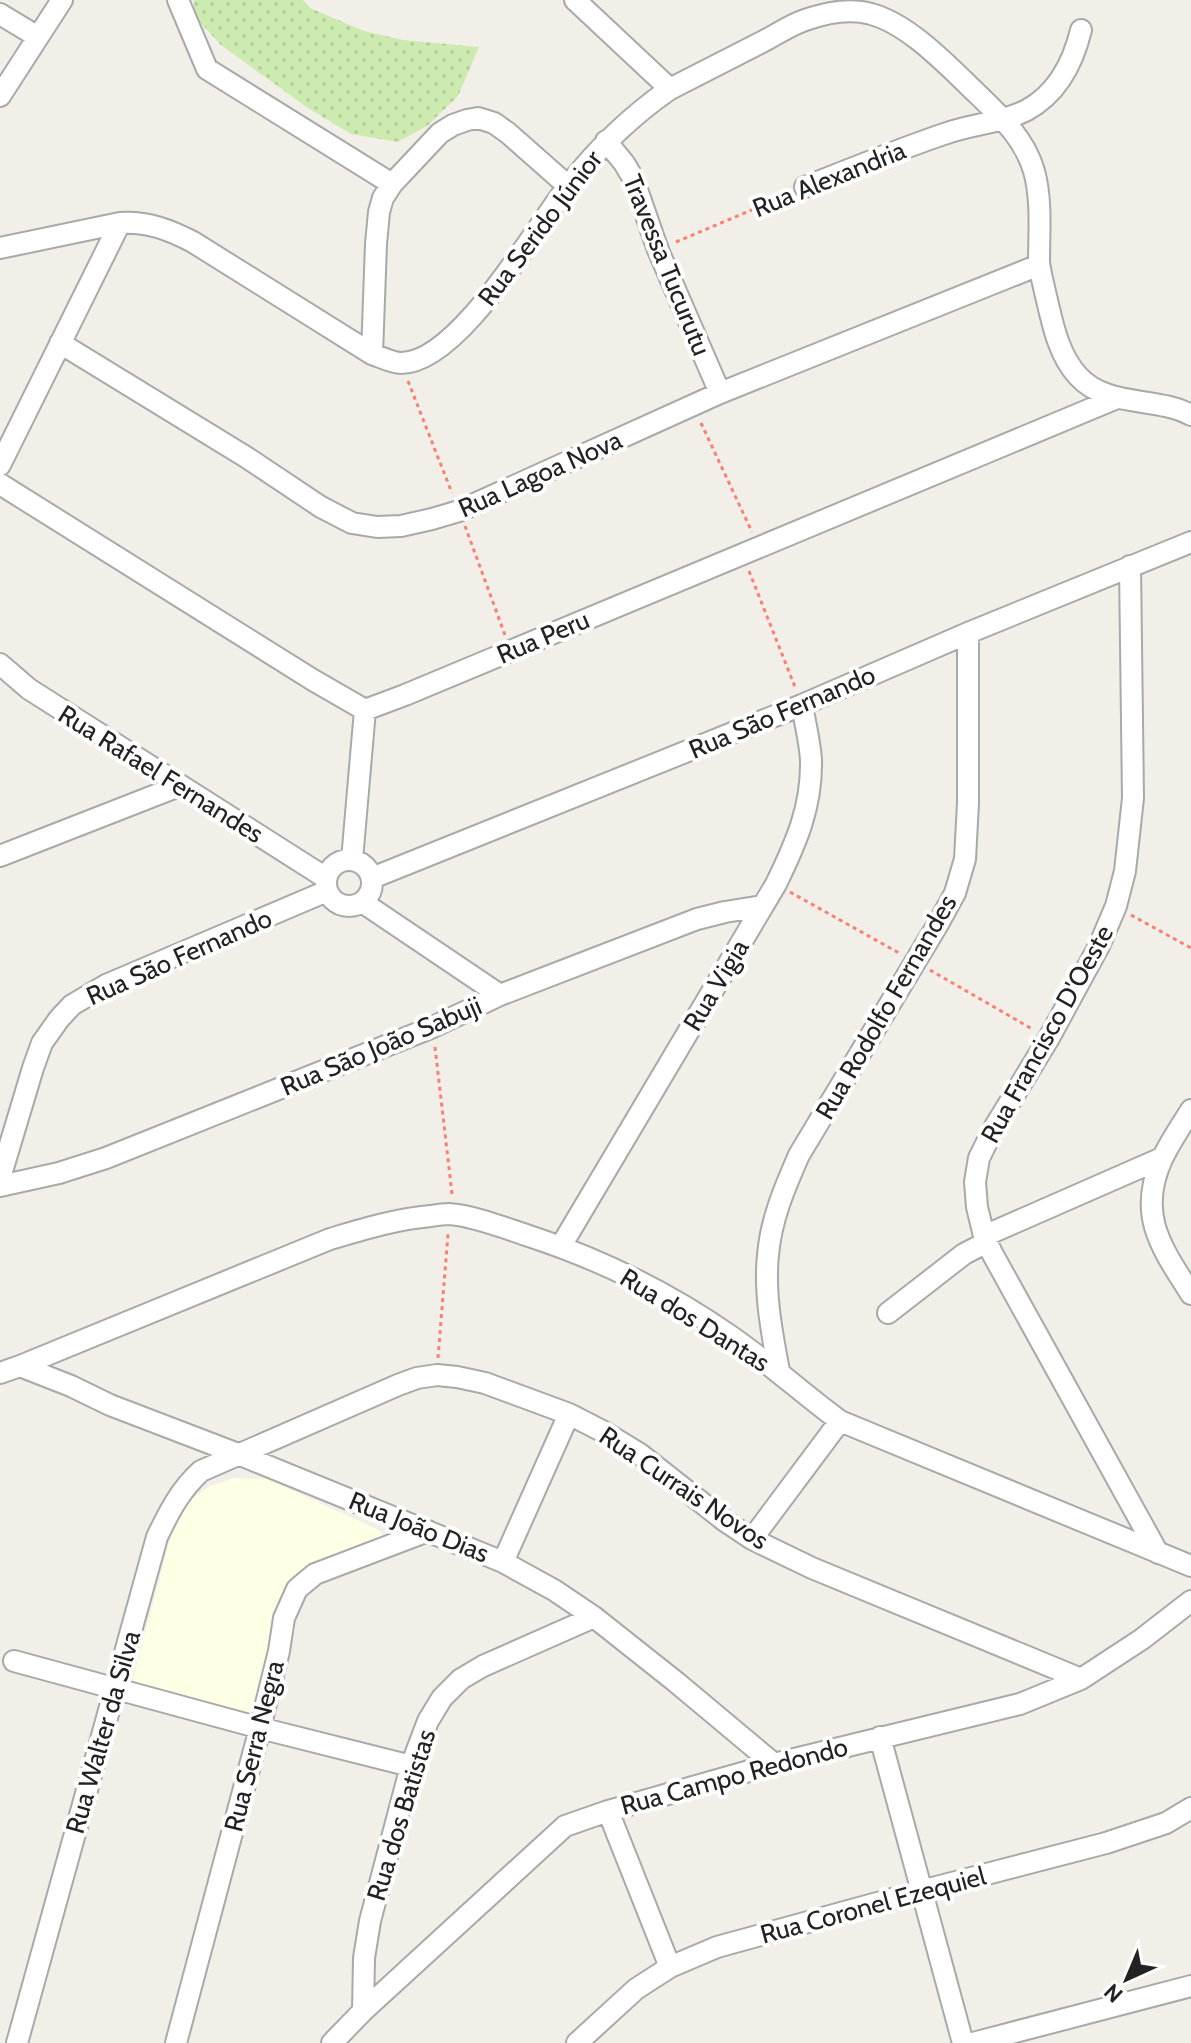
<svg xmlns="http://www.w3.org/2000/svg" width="1191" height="2043" font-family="Cabin,sans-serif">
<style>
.education{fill:#ffffe5}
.grass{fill:url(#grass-dots)}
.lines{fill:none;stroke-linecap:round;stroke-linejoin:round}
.minor-casing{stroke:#a9a9a9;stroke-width:24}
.path{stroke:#fa8072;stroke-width:3;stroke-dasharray:4 4;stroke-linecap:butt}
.minor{stroke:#fff;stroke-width:20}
.labels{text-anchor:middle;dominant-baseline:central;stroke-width:8;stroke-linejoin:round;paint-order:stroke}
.street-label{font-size:26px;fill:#222;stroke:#fff}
</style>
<defs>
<pattern id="grass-dots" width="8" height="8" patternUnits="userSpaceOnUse" patternTransform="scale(2)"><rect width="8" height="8" fill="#cdebb0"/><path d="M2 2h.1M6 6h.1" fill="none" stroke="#b0c997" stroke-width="1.8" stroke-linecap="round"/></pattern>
</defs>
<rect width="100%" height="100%" fill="#f2efe9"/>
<path class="education" d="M 234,1478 L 267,1479 L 377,1529 L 382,1534 L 383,1540 L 301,1573 L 256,1720 L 131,1686 L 172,1532 L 191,1499 L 210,1486 Z"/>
<path class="grass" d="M 194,0 L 303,0 L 310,8 L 364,31 L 403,40 L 479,47 L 458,96 L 427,126 L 398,142 L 351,134 L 308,108 L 221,45 L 194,16 Z"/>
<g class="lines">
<g class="minor-casing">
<path id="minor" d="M 178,0 L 207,69 L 392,184
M 575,0 L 670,89
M 0,14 L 38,37
M 0,96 L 62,0
M 606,141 L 624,163 L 633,178 L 658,250 L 720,393
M 805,187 C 851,169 897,150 944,134 C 971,124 1002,123 1027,110 C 1058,93 1073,63 1081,30
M 0,248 L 120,223 C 147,221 170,230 193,242 L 372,354 C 381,357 392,363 401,363 C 459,363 535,228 569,185 C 598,148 631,116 670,89 C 701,73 731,58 762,42 C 776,35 790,25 805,20 C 825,13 851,8 871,14 C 905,23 939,57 964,81 C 991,108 1023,133 1034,171 C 1042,200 1039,232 1039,262 C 1040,272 1043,282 1045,292 C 1052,320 1057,353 1078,376 C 1107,408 1156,396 1191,415
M 60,343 L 246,457 L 321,507 L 352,523 L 377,527 L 401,526 L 432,519 L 459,511 L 720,393 L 1039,265
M 372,354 L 376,244 L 379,212 L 383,198 L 392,184 L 440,133 L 453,125 L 467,120 L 478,118 L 494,123 L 508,133 L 568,186
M 0,465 L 120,223
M 0,484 L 313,680 L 365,710 L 405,695 L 1117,398
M 1130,566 L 1133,798 L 1125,871 L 1116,906 L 1099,946 L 1049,1038 L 994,1128 L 979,1158 L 975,1182 L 977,1207 L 984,1236 L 992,1253 L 1158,1553
M 0,664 L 29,689 L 326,878
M 0,856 L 179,786
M 352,860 L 365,710
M326 883a23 23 0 1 1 46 0a23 23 0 1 1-46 0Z
M 372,878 L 802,705 L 968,633 L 1191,542
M 362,902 L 500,995
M 1191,1110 C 1181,1126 1170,1142 1162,1159 C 1137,1215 1161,1247 1191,1294
M 0,1178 L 33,1068 L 42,1043 L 59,1019 L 72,1005 L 106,985 L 327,891
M 0,1186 L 59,1173 L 106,1158 L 433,1027 L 500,995 L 697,919 L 725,912 L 762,906
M 984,1236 L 1162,1158
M 561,1246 L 776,884 C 796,843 812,807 811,760 C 810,742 805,723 802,705
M 888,1313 L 964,1254 L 987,1242
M 20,1366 L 71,1386 L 110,1405 L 238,1454 L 503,1562 L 554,1590 L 594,1617 L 676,1682 L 774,1764
M 779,1371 C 772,1334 764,1293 768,1255 C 771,1219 785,1187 799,1155 L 938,924 L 955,893 L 965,859 L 968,803 L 968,633
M 0,1373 L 20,1366 L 330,1239 C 364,1229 396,1219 431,1216 C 437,1215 444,1214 449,1214 C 471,1215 505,1228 526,1235 C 597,1258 667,1292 729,1335 C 767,1361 802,1393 840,1421 L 1191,1566
M 752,1539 L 840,1421
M 503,1562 L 569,1414
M 14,1661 L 260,1728 L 411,1766
M 880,1737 L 963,2043
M 608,1811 L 670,1967
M 363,2011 L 364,1958 L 370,1921 L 411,1766 L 428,1721 L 442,1698 L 461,1679 L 483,1666 L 594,1617
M 17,2043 L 157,1537 C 169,1512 180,1490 201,1471 L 398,1385 L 417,1378 L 437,1375 L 457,1377 L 485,1383 L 569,1414 L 604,1432 L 640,1454 L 725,1521 L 752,1539 L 812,1568 L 1081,1679
M 176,2043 L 260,1728 L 279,1651 L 284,1618 L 297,1589 L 315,1574 L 428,1531
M 332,2043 L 363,2011 L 565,1826 L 608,1811 L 774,1764 L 1020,1704 L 1081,1679 L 1142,1639 L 1191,1601
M 577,2043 L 636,1989 L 670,1967 L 717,1947 L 921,1891 L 1106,1843 L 1166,1823 L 1191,1808
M 973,2043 L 1191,1986"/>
</g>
<path class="path" d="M 676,242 L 787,195
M 408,381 L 452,493
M 701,423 L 752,532
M 465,526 L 505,635
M 749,571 L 795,687
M 790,892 L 899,953
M 1131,915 L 1191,948
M 930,970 L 1034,1030
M 435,1047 L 452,1194
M 438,1358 L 448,1234"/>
<use href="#minor" class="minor"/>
</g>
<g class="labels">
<g class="street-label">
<text transform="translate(829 179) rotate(-22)">Rua Alexandria</text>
<text transform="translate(540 228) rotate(-53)">Rua Serido Júnior</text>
<text transform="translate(667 265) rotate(68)">Travessa Tucurutu</text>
<text transform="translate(540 474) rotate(-24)">Rua Lagoa Nova</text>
<text transform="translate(543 637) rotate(-23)">Rua Peru</text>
<text transform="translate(782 712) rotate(-23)">Rua São Fernando</text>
<text transform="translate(161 774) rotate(32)">Rua Rafael Fernandes</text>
<text transform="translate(179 957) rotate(-24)">Rua São Fernando</text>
<text transform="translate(716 985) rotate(-59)">Rua Vigia</text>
<text transform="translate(886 1007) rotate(-60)">Rua Rodolfo Fernandes</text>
<text transform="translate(1047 1034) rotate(-61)">Rua Francisco D'Oeste</text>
<text transform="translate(381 1046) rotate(-23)">Rua São João Sabuji</text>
<text transform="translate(695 1320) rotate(32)">Rua dos Dantas</text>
<text transform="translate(684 1488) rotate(34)">Rua Currais Novos</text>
<text transform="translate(419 1527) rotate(22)">Rua João Dias</text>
<text transform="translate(103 1732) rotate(-74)">Rua Walter da Silva</text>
<text transform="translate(254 1746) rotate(-76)">Rua Serra Negra</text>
<text transform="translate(734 1776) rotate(-15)">Rua Campo Redondo</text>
<text transform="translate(401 1815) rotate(-73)">Rua dos Batistas</text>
<text transform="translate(873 1905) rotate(-15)">Rua Coronel Ezequiel</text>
</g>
</g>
<g transform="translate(1127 1979) rotate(224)" stroke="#ffffff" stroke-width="6" paint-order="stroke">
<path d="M0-6L14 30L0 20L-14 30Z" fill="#222222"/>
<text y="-12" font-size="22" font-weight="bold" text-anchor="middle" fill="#222222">N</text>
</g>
</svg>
